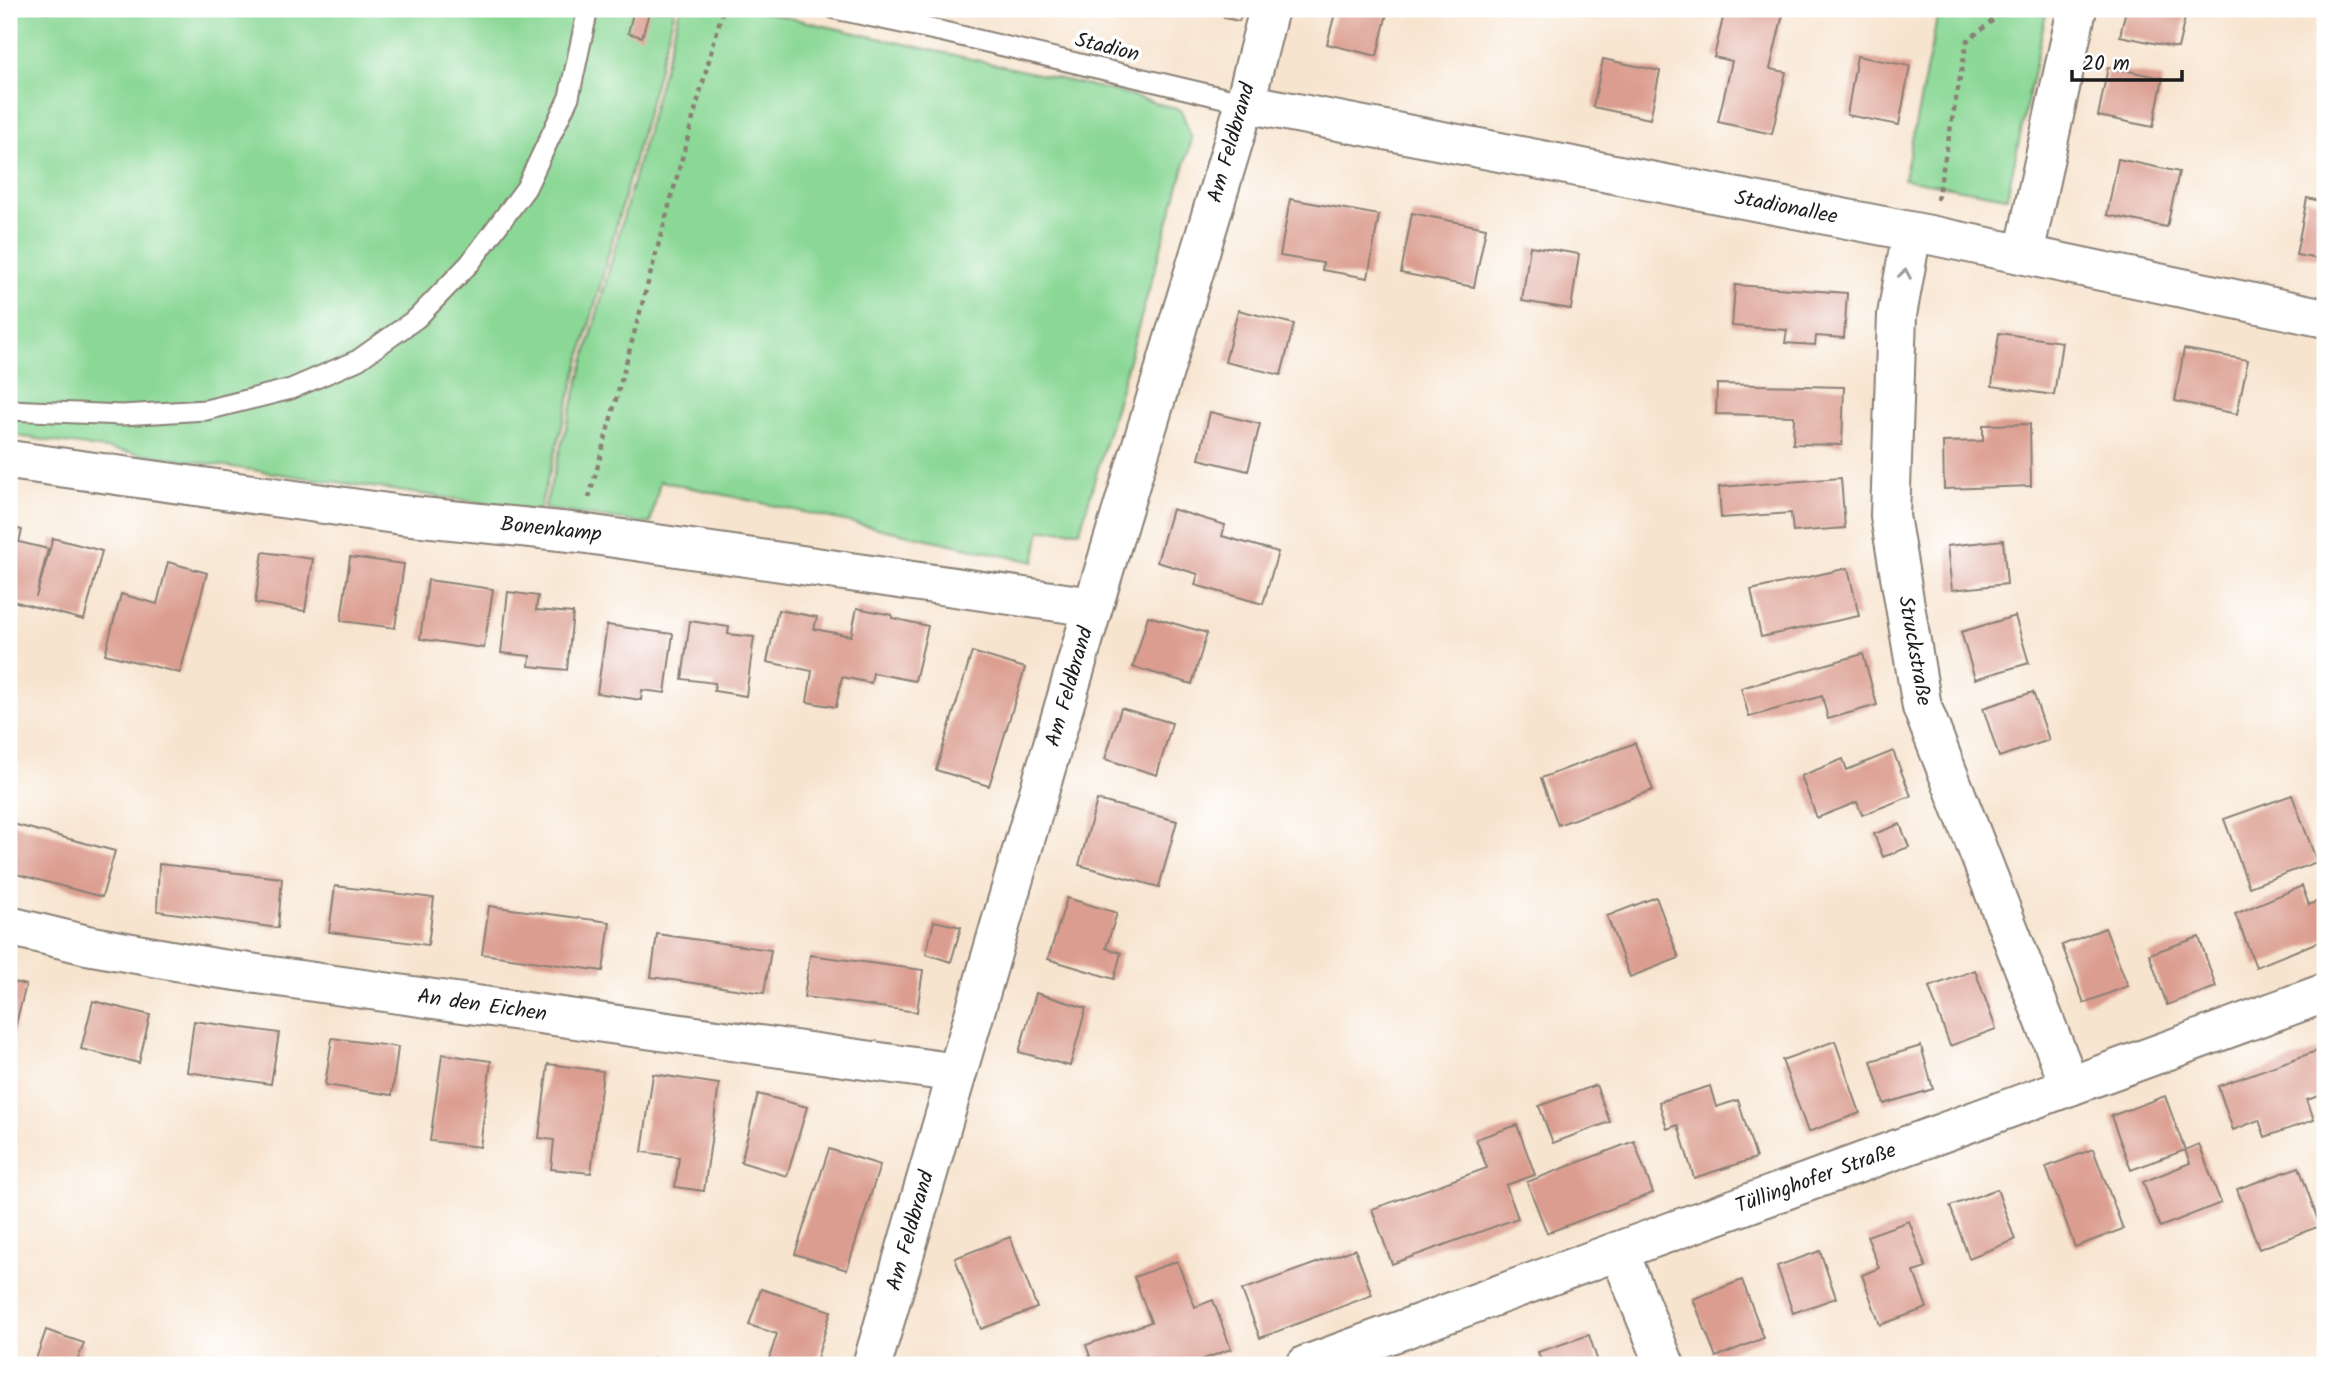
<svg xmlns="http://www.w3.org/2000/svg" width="2334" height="1374" font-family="Kalam,sans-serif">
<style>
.green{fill:#8bd896;stroke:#547a59;stroke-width:2}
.building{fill:#db9d8f}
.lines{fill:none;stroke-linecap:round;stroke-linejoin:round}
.lane-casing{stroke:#8a8076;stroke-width:23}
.street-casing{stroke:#8a8076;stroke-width:42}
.secondary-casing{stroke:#8a8076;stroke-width:42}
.path{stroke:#8a8076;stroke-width:4.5;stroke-dasharray:5 5;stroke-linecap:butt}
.lane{stroke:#fff;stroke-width:19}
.street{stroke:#fff;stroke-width:38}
.secondary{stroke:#fff;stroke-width:38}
.oneway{stroke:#999}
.labels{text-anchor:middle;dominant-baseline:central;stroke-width:7;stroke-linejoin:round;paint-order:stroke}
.street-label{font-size:21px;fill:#1c1c1c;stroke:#fff}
</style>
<rect width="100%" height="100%" fill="#fff"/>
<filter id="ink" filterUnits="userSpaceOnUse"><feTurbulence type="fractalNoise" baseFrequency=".0143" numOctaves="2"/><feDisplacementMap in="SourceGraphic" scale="14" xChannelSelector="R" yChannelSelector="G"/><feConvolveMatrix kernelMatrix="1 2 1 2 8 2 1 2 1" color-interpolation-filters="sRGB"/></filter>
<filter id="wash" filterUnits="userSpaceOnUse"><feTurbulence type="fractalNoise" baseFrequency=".00686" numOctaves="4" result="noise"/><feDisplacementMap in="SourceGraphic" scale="28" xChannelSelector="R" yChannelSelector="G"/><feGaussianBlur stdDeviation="1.57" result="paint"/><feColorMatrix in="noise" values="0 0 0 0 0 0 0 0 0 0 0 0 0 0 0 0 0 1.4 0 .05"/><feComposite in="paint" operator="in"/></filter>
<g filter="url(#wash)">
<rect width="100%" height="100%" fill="#f7e4cf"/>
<path class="green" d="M 9,9 L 675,9 L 539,511 L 9,435 Z
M 680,9 L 750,9 L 1118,92 L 1181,110 L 1192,139 L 1080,531 L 1041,530 L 1034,562 L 660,481 L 650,524 L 544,509 Z
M 1939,9 L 2047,9 L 2007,197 L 1904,179 Z"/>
<g id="blocks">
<path class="building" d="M 634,9 L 650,9 L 642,37 L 628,33 Z
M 1336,9 L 1365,9 L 1387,13 L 1377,56 L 1327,44 Z
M 1725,9 L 1762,9 L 1783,14 L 1770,69 L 1786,72 L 1772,134 L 1718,122 L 1732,61 L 1714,57 Z
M 2126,9 L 2187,9 L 2178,48 L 2120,36 Z
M 1225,13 L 1241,16 L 1239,21 L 1224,18 Z
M 1857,56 L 1910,66 L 1899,125 L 1847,115 Z
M 1603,59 L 1660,71 L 1650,119 L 1593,107 Z
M 2108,67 L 2163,78 L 2153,127 L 2098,116 Z
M 2118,159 L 2179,172 L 2167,227 L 2107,215 Z
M 2307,198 L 2325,202 L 2325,260 L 2296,255 Z
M 1290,199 L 1379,215 L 1368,278 L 1322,270 L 1323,263 L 1280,256 Z
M 1412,213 L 1486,228 L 1474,287 L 1401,273 Z
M 1530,246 L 1579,254 L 1571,309 L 1522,301 Z
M 1735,285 L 1847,293 L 1844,338 L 1816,336 L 1815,345 L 1785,343 L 1787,330 L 1732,326 Z
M 1238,310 L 1294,324 L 1281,375 L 1225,362 Z
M 1999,333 L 2062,342 L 2054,395 L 1992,386 Z
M 2184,349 L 2248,360 L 2237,414 L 2175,401 Z
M 1717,384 L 1844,387 L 1842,445 L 1793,444 L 1794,416 L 1716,414 Z
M 1210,412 L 1260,424 L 1248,471 L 1199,459 Z
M 2030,424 L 2031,486 L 1944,489 L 1943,442 L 1983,441 L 1983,425 Z
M 1841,478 L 1845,528 L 1793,532 L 1791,513 L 1721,518 L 1719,487 Z
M 1172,509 L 1225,525 L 1222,536 L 1278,552 L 1263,604 L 1195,585 L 1198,574 L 1157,562 Z
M 9,527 L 22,530 L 19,542 L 48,549 L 36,597 L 53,538 L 102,551 L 84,620 L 9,600 Z
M 2003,540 L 2007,584 L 1952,590 L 1947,546 Z
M 263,552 L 313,559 L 305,611 L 255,603 Z
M 350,557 L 404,564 L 395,628 L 341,621 Z
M 168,562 L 207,573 L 180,673 L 105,654 L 121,594 L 157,604 Z
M 1848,568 L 1859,616 L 1761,637 L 1751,590 Z
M 428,580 L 493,589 L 484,648 L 420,639 Z
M 508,592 L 538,596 L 536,610 L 573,613 L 567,670 L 529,666 L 530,656 L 501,653 Z
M 857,608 L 892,615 L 892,618 L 928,626 L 915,681 L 873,673 L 871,683 L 842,677 L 836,707 L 807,702 L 812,671 L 767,662 L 778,610 L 817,617 L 814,629 L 851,636 Z
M 1148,616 L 1207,633 L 1192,684 L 1133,667 Z
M 2015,616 L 2029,663 L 1975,679 L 1961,632 Z
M 690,621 L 729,627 L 728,634 L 754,637 L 746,696 L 714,691 L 715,683 L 682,679 Z
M 607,625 L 673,634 L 665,693 L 642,690 L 641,700 L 597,693 Z
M 972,652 L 1025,668 L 989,786 L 936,770 Z
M 1863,654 L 1877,705 L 1828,719 L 1822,696 L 1749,717 L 1741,688 Z
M 2033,692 L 2049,740 L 1999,757 L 1983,708 Z
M 1121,708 L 1172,723 L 1157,775 L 1105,759 Z
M 1635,743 L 1653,790 L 1558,825 L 1541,778 Z
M 1893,751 L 1911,796 L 1862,815 L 1857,802 L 1817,818 L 1801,776 L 1843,759 L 1847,770 Z
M 2292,795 L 2317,862 L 2249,887 L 2224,819 Z
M 1097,800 L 1177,821 L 1159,887 L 1079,865 Z
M 9,823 L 115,851 L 102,897 L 9,872 Z
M 1900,824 L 1909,847 L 1883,857 L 1874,834 Z
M 159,864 L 282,878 L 278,928 L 157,911 Z
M 335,886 L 434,898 L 428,945 L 329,932 Z
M 2302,886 L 2309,905 L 2325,898 L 2325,939 L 2256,967 L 2235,914 Z
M 1656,897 L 1679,958 L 1630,977 L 1607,916 Z
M 1067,898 L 1117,913 L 1106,948 L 1121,953 L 1114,979 L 1048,959 Z
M 489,906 L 610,922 L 603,971 L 482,954 Z
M 934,921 L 961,927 L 951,962 L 926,954 Z
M 2105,928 L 2128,986 L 2084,1003 L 2062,945 Z
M 657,934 L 771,950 L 764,993 L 651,977 Z
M 2199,937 L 2216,987 L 2167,1005 L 2149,954 Z
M 810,955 L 923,970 L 917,1012 L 804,997 Z
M 1975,970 L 1996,1029 L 1950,1046 L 1929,987 Z
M 9,981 L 26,985 L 13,1035 L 9,1034 Z
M 1036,993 L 1086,1008 L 1070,1066 L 1019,1052 Z
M 93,1001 L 150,1015 L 139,1063 L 81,1049 Z
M 194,1021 L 279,1033 L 271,1084 L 187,1072 Z
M 332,1038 L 398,1047 L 392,1095 L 325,1085 Z
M 1835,1041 L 1860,1113 L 1808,1132 L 1782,1060 Z
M 1921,1046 L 1933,1089 L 1884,1104 L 1871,1061 Z
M 2325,1048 L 2325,1094 L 2307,1100 L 2314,1120 L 2265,1137 L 2259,1120 L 2233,1130 L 2218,1086 Z
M 442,1054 L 491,1061 L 480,1147 L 430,1141 Z
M 548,1064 L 603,1071 L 591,1173 L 551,1169 L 554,1140 L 539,1138 Z
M 653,1074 L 719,1084 L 704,1191 L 675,1187 L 679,1157 L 642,1152 Z
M 1596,1085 L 1610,1122 L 1553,1143 L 1539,1106 Z
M 1710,1086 L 1716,1107 L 1738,1100 L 1756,1158 L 1694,1178 L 1678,1125 L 1667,1129 L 1659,1102 Z
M 758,1094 L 807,1107 L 787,1176 L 741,1162 Z
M 2165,1096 L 2185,1150 L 2199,1144 L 2221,1203 L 2160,1227 L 2143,1182 L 2190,1163 L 2185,1150 L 2131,1170 L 2111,1116 Z
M 1517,1125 L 1535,1175 L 1506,1185 L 1518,1218 L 1392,1264 L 1372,1209 L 1487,1168 L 1476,1139 Z
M 1634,1141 L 1653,1193 L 1547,1233 L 1527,1182 Z
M 829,1149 L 880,1165 L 847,1270 L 795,1254 Z
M 2093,1149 L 2123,1229 L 2075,1247 L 2046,1167 Z
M 2299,1167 L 2320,1226 L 2259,1249 L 2237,1189 Z
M 1997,1189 L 2015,1240 L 1969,1258 L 1950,1206 Z
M 1909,1221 L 1926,1268 L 1914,1272 L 1927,1308 L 1880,1325 L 1862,1275 L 1879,1268 L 1867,1236 Z
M 1010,1237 L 1037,1308 L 981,1329 L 955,1258 Z
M 1355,1249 L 1372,1295 L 1260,1338 L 1242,1290 Z
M 1820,1251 L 1836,1298 L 1793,1313 L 1777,1266 Z
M 1177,1261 L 1195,1307 L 1213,1300 L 1231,1349 L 1188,1365 L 1093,1365 L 1086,1345 L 1151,1322 L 1134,1277 Z
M 1742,1280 L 1764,1338 L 1716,1357 L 1693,1299 Z
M 761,1289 L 831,1311 L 815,1365 L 767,1365 L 777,1334 L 749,1325 Z
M 46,1330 L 84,1343 L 76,1365 L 34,1365 Z
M 1589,1335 L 1599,1365 L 1543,1365 L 1538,1352 Z
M 654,1358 L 677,1365 L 653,1365 Z"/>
</g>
</g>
<g filter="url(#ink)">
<use href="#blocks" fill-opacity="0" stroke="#8a8076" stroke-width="2"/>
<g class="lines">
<g class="lane-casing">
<path id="lane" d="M 835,9 L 944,32 L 1245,103
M 9,410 L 122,415 L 206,410 L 291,389 L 358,360 L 417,318 L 470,263 L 526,188 L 569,97 L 588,9"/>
</g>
<g class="street-casing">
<path id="street" d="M 1245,103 L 1930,235 L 2325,318
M 1912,232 L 1897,315 L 1890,516 L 1922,707 L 2070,1086
M 2024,254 L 2077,9
M 9,460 L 402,515 L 580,533 L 1093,607
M 9,926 L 87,945 L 215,968 L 957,1073
M 1619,1251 L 1665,1365
M 872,1365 L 1093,607 L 1245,103 L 1269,9"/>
</g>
<g class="secondary-casing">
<path id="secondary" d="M 1306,1365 L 2325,993"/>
</g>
<path class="path" d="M 1937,200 L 1967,41 L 2007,9
M 589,498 L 723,9"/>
<use href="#lane" class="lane"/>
<use href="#street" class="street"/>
<use href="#secondary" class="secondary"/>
</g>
<defs><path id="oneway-chevron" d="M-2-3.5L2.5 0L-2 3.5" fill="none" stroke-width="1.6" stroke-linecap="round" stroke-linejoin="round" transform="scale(1.75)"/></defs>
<use class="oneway" href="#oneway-chevron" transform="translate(1905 274) rotate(-80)"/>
</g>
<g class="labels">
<g class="street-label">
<text transform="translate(1107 48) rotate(14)">Stadion</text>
<text transform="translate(1232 143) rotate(-74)">Am Feldbrand</text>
<text transform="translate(1786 208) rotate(11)">Stadionallee</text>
<text transform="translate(551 530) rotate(6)">Bonenkamp</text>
<text transform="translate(1914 651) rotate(80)">Struckstraße</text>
<text transform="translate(1070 687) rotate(-74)">Am Feldbrand</text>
<text transform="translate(482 1006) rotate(8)">An den Eichen</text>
<text transform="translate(1816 1179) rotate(-20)">Tüllinghofer Straße</text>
<text transform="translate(911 1231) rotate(-74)">Am Feldbrand</text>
</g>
</g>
<rect width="2334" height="1374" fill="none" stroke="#fff" stroke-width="35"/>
<path d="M2072 70v10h110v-10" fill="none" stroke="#1c1c1c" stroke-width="3.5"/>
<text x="2082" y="70" font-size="21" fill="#1c1c1c" stroke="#ffffff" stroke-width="5" paint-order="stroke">20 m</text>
</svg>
